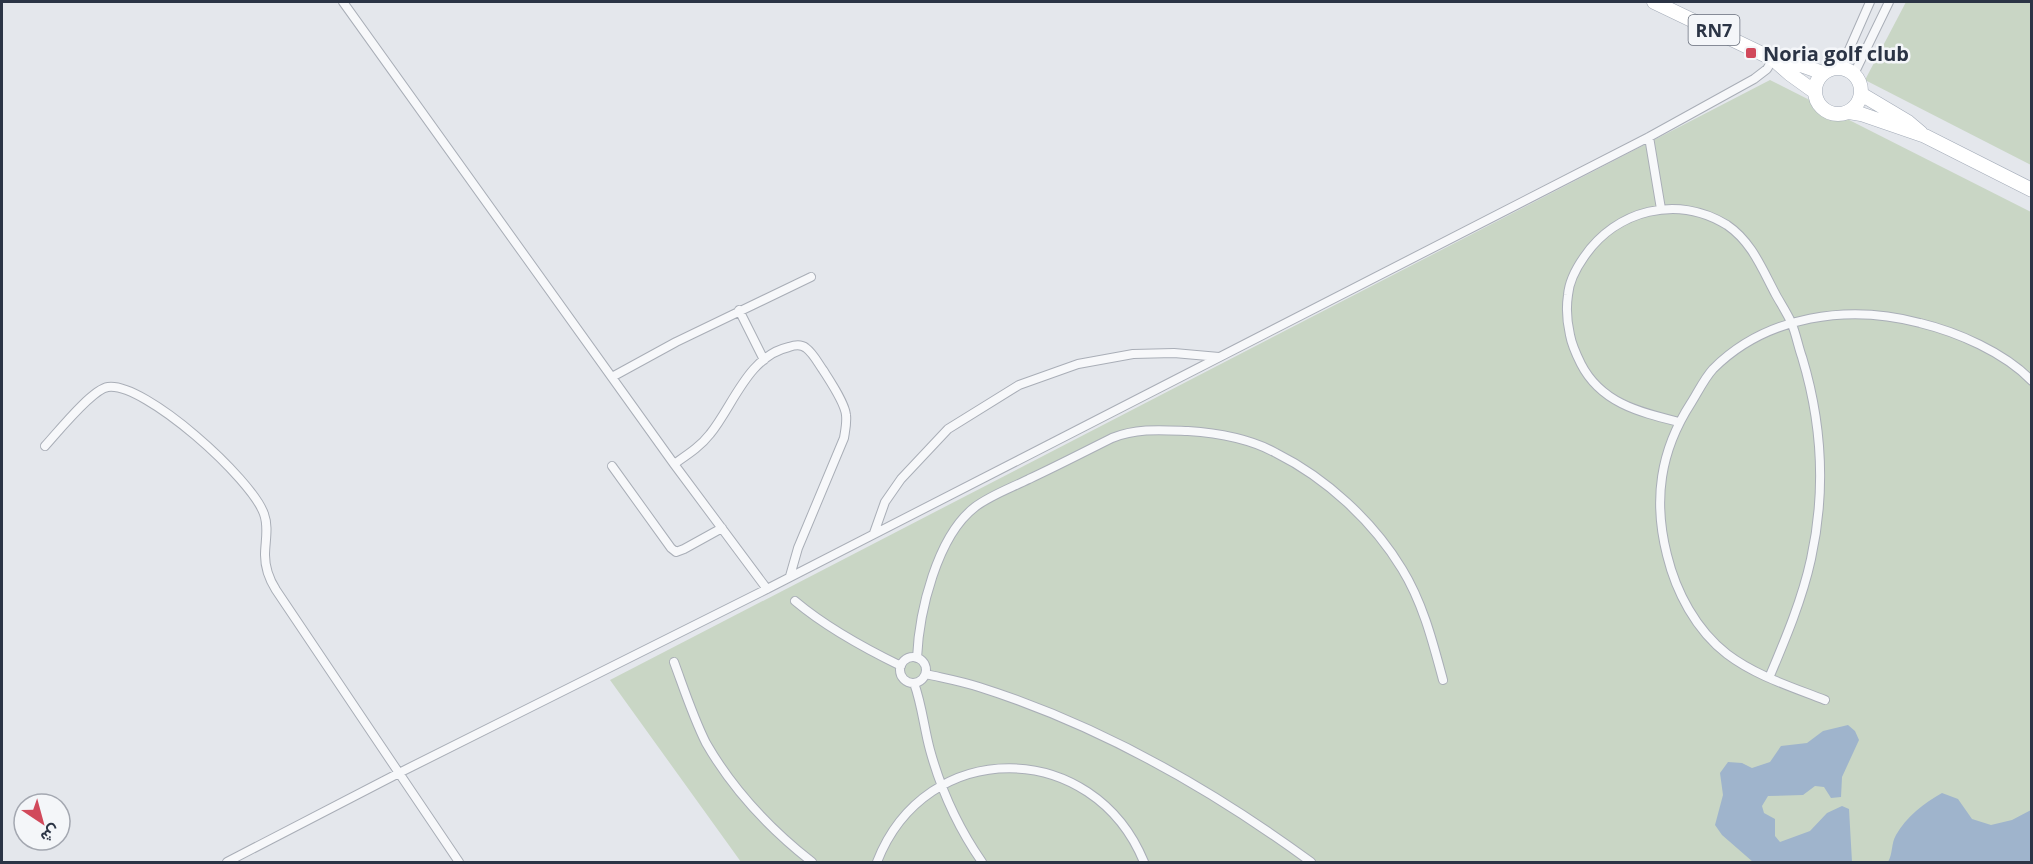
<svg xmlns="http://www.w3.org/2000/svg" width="2033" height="864" font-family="'Open Sans',Vazirmatn,sans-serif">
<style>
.green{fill:#c9d6c5}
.water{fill:#9fb4cc}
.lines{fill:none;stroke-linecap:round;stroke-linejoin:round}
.street-casing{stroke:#a9aeb7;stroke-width:10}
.primary-casing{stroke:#a3abb8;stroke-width:15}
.street{stroke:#f7f8fa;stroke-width:8}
.primary{stroke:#fff;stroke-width:14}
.poi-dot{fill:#d1495b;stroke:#f4f6f9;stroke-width:2}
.labels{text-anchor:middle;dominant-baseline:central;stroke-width:5;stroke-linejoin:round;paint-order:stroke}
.shield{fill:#f4f6f9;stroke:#676e7b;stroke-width:1.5}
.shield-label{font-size:18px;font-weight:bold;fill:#2b3445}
.poi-label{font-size:20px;font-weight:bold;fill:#2b3445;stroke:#f4f6f9;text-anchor:start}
</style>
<rect width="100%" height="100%" fill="#e4e7ec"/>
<path class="green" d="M 1906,2 L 2031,2 L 2031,165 L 1865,80 Z
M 1770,80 L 2031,212 L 2031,862 L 741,862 L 610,680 Z"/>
<path class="water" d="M 1848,725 L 1855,731 L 1859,740 L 1842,777 L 1841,797 L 1831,798 L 1824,787 L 1815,786 L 1803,795 L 1768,796 L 1762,806 L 1764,813 L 1775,819 L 1775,836 L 1780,842 L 1810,831 L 1827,813 L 1842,806 L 1849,809 L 1852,862 L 1753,862 L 1722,835 L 1715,825 L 1723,795 L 1720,773 L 1728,762 L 1742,763 L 1752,768 L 1770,762 L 1781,746 L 1807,743 L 1823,731 Z
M 1942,793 L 1958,799 L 1972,819 L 1991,825 L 2012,820 L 2031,810 L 2031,862 L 1888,862 C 1893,854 1891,843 1896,835 C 1906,817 1924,803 1942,793 Z"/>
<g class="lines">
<g class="street-casing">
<path id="street" d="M 343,2 L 674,464 L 767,589
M 1841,68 L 1870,2
M 1854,74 L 1889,2
M 1649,137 L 1661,209
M 739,310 L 764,360
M 612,377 L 676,342 L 811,277
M 1679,422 C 1639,412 1601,403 1581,364 C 1576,354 1572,346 1570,335 C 1567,322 1566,308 1568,295 C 1569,282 1577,267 1584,257 C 1616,210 1677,194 1727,225 C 1752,242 1762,269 1776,295 C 1781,304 1787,313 1791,322 C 1796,333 1798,346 1802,357 C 1822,423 1826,491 1811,559 C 1802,600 1785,640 1769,678
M 45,446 C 57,433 92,389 108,387 C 145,382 252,479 264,514 C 269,527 265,542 265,555 C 265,568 269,579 276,590 L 399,773 L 767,589 L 1649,137 L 1754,79 L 1767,69 L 1773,59
M 674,464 C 687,455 700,447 710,434 C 733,406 748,356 789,347 C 795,345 801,344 806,348 C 813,353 818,363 823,370 C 830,381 845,403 846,415 C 847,423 845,431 844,438 L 798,548 L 790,576
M 612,466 L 671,548 L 676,552 L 684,549 L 722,528
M 874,533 L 885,502 L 901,479 L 948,429 L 1019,385 L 1078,364 L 1133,354 L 1174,353 L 1219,357
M 795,601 C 827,628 864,648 901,666
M900 670a13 13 0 1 1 26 0a13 13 0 1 1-26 0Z
M 917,658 C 919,612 937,536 975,507 C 991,495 1011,488 1029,479 C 1057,466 1084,452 1112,438 C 1137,428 1161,430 1188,431 C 1218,433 1249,438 1276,453 C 1326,478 1373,521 1402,569 C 1423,603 1433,643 1443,680
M 674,662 C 684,689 693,717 706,743 C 733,790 770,829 812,862
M 926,674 C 943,678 961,681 979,687 C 1099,725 1210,788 1311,862
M 914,683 C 922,705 924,728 930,750 C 941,790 959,829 982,862
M 1825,700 C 1792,687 1756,676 1727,654 C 1696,630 1676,592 1667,555 C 1653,500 1660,451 1691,403 C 1698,392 1704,379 1713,369 C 1767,315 1849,304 1920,323 C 1957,332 2004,352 2032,381
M 227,862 L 399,773 L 459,862
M 877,862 C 926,736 1093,738 1144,862"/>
</g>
<g class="primary-casing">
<path id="primary" d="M 1654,2 L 1773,59 L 1795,63 L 1823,73
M 1773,59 L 1790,74 L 1815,92
M1815 91a23 23 0 1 1 46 0a23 23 0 1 1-46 0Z
M 1861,94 L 1908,122 L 1921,133
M 1849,112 L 1861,114 L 1925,136 L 2032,190"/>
</g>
<use href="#street" class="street"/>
<use href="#primary" class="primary"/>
</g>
<rect class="poi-dot" x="1745" y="47" width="12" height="12" rx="3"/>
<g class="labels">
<rect class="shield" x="1688.5" y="15" width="51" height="30" rx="4.5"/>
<g class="shield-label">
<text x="1714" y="30">RN7</text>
</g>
<g class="poi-label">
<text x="1763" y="53">Noria golf club</text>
</g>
</g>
<rect width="2033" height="864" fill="none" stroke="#2b3445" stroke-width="6"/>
<g transform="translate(42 822) rotate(144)"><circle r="28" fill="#f4f6f9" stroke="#a4a8b1" stroke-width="1.5"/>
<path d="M0-4.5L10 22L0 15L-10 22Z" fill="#d1495b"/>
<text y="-9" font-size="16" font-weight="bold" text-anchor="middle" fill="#2b3445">ش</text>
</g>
</svg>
